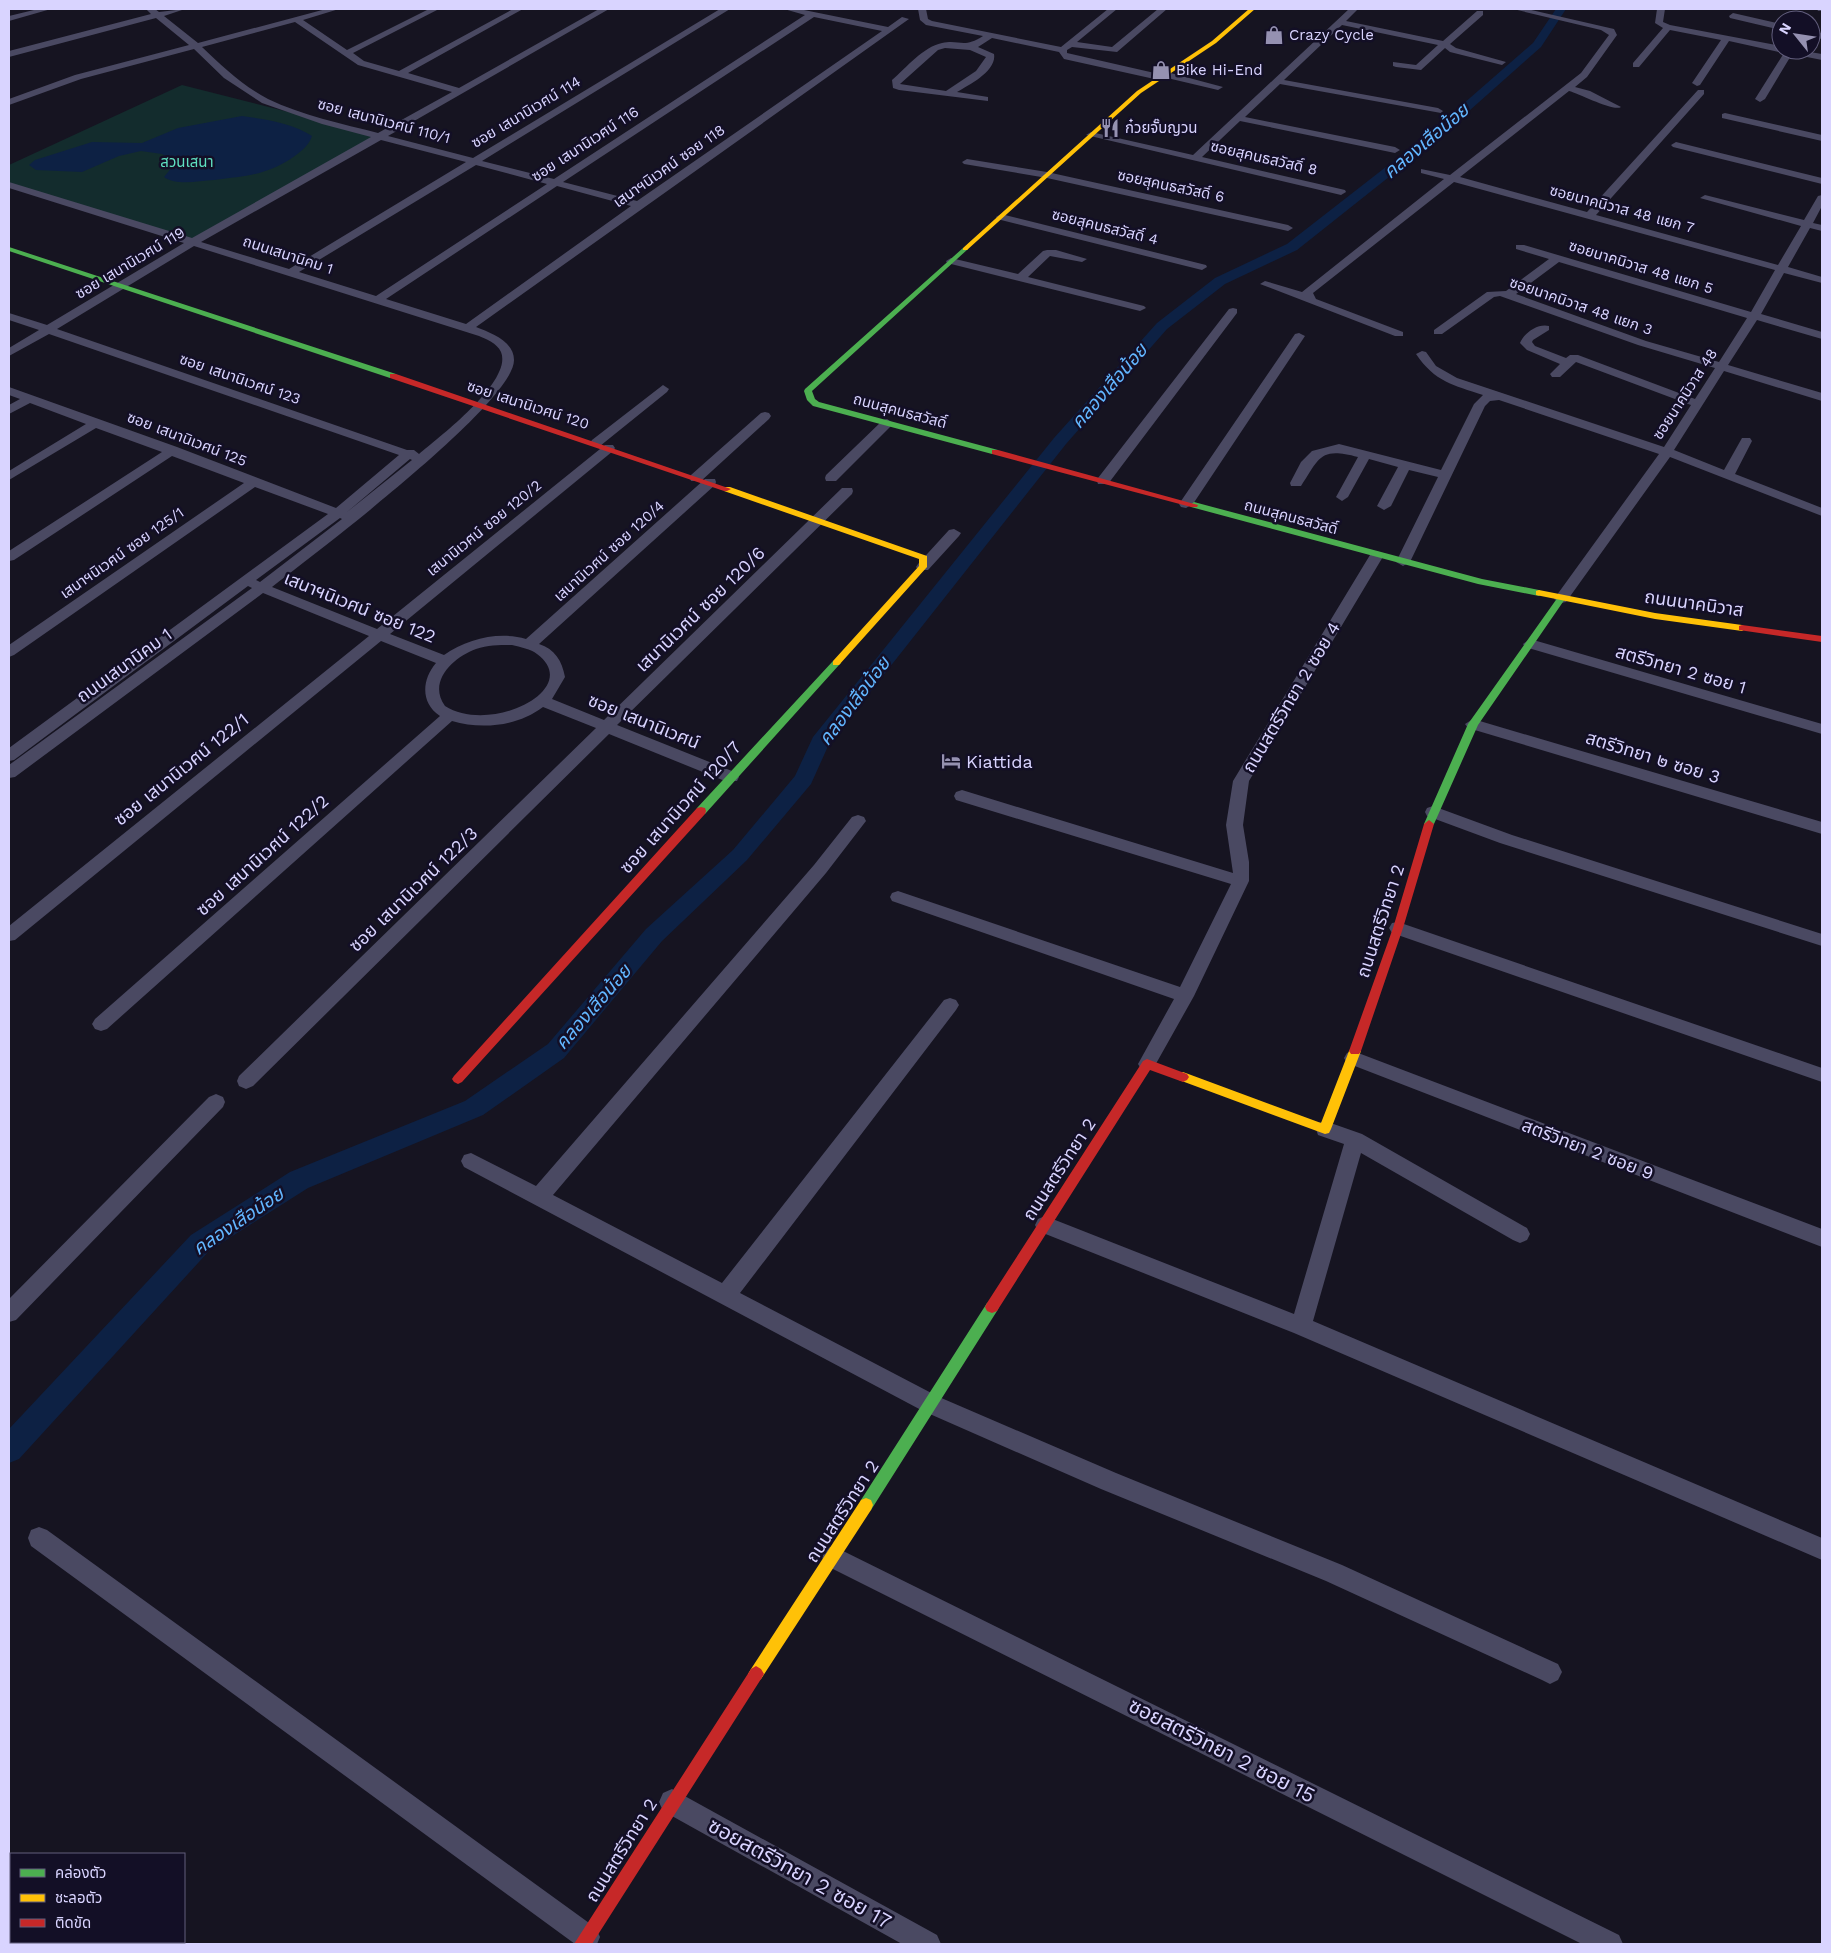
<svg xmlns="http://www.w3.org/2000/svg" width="1831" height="1953" font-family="'Work Sans','Noto Sans Thai',sans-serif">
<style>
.green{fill:#132c2d}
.water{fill:#0d2144}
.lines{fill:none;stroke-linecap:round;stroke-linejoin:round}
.canal{fill:#0d2144;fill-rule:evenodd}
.street{fill:#4a4962;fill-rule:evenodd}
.fast{fill:#4caf50;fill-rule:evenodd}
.slow{fill:#ffc107;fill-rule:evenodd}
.jam{fill:#c62828;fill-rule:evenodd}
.labels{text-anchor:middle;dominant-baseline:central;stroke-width:5;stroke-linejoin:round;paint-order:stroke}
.far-poi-label{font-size:15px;fill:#d9d4ff;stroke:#130f26;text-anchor:start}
.far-street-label{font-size:15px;fill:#d9d4ff;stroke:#130f26}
.far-park-label{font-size:15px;fill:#5fe0c0;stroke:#130f26}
.street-label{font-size:18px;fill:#d9d4ff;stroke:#130f26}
.poi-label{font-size:18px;fill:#d9d4ff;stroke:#130f26;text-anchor:start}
.water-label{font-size:19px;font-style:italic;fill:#62b6ff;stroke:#130f26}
.near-street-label{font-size:21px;fill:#d9d4ff;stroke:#130f26}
</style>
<rect width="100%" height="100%" fill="#161421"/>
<path class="green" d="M 182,85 L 379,135 L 193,242 L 9,185 L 9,165 Z"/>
<path class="water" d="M 242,116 C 265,119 292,123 312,136 C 309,146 300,152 292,158 C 264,176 245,176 214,180 C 198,181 177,186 164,177 L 173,166 L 171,159 L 162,154 L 141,151 L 119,156 L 82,172 L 36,170 L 29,165 L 35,160 L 92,142 L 142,143 L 178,128 Z"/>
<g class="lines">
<path class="canal" d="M 1556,9 L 1566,9 L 1541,47 L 1415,159 L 1399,169 L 1297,250 L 1225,284 L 1167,329 L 1066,444 L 829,744 L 811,784 L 747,860 L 662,941 L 564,1058 L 483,1115 L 308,1188 L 209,1251 L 19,1459 L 9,1463 L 9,1429 L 191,1235 L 290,1172 L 465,1101 L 548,1044 L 646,929 L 733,850 L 795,776 L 813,737 L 1054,438 L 1157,323 L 1215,278 L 1287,244 L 1391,163 L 1407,153 L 1533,43 Z"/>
<path class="street" d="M 38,9 L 51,9 L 9,21 L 9,16 Z
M 146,9 L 155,9 L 159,12 L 185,9 L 164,16 L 198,43 L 326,9 L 339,9 L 303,20 L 347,50 L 429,9 L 439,9 L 353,53 L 364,61 L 399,71 L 513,9 L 523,9 L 408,73 L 459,88 L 599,9 L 609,9 L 388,136 L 473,158 L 720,9 L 730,9 L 482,161 L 554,179 L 805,15 L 784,9 L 799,9 L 888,27 L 902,17 L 909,19 L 476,327 C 491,333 514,341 514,360 C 515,403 312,556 272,587 L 377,629 L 605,445 L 613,445 L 615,448 L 613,451 L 390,634 L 444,655 C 467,639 499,631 526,639 L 705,479 L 715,479 L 716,482 L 715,485 L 539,644 C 555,649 562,661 565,677 L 552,699 L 604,720 L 842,488 L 852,488 L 853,491 L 852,494 L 617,725 L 737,773 L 739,777 L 737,781 L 725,781 L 609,734 L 253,1086 L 246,1089 L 239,1086 L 237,1081 L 239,1076 L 596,728 L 543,707 C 518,726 482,730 452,721 L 107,1029 L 101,1031 L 95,1029 L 92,1024 L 95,1019 L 440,716 C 420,703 422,679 436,663 L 381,641 L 15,940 L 9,941 L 9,926 L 369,636 L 263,593 L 15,777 L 9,778 L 9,765 L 252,588 L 248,586 L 14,760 L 9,761 L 9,748 L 328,514 L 255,487 L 14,655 L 9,657 L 9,645 L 244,483 L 172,456 L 14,560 L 9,561 L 9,551 L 162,452 L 96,428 L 9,480 L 9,471 L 86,424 L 30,403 L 9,414 L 9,405 L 20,399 L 9,395 L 9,387 L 177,447 L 336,508 L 399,455 L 49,334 L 9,356 L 9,348 L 39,330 L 9,320 L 9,313 L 47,325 L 184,243 L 9,188 L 9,182 L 192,238 L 371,137 L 322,124 L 262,103 L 224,78 L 194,49 L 81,79 L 9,105 L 9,99 L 75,75 L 189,45 L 156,18 L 9,57 L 9,51 L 151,14 ZM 814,17 L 882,31 L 637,201 L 563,182 ZM 295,22 L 358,65 L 452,92 L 378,133 C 343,124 301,115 268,99 C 243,86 222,66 202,47 ZM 381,140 L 466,162 L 289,269 L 201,242 ZM 476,165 L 547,184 L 376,296 L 299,272 ZM 557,186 L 631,206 L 466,324 L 386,299 ZM 194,246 L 479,336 C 486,339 497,343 501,352 C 513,381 439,437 419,454 L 414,450 L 407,450 L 57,329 ZM 410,459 L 412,460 L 347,512 ZM 340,518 L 342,519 L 260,582 L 256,580 ZM 512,645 C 520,647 531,649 537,654 C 584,689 491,735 445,706 C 427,681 454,657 476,649 C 488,645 500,645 512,645 Z
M 918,9 L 926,9 L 928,19 L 932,21 L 1061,47 L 1108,9 L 1117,9 L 1077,42 L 1112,47 L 1158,9 L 1167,9 L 1117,52 L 1072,47 L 1067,50 L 1067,53 L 1159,74 L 1163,71 L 1223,87 L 1218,90 L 1163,77 L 1159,80 L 1064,59 L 1059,52 L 992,38 L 978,47 L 994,54 C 997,71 969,85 957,92 L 988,97 L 988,101 L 899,90 L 893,88 L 892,80 C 906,68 923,47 942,43 C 960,39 963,49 983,36 L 926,25 L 920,20 ZM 945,48 L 970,50 L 986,57 L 976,71 L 946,91 L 900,84 L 938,50 Z
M 1349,9 L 1358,9 L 1346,21 L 1443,41 L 1477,11 L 1483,11 L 1483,15 L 1450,44 L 1456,48 L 1506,62 L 1502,65 L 1450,52 L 1445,48 L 1421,70 L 1396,67 L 1393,66 L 1393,62 L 1416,65 L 1438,45 L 1342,25 L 1284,80 L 1438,108 L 1443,111 L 1441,113 L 1280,84 L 1245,117 L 1395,147 L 1400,150 L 1395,153 L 1240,121 L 1202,157 L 1345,190 L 1346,192 L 1341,195 L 1086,135 L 1091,132 L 1193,155 Z
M 1513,9 L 1527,9 L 1614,29 L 1617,35 L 1587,77 L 1575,87 L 1590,91 L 1621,107 C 1614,112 1580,94 1569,91 L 1460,177 L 1587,212 L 1698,90 L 1704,90 L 1704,94 L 1596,215 L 1778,265 L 1801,226 L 1700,198 L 1705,195 L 1804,220 L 1818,196 L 1822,195 L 1822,206 L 1813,223 L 1822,225 L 1822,231 L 1810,228 L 1788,267 L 1822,277 L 1822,283 L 1784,273 L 1761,314 L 1822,332 L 1822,339 L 1757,320 L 1728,365 L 1822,393 L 1822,401 L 1724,371 L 1674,450 L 1724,470 L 1742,438 L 1750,438 L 1752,441 L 1735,474 L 1822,508 L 1822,516 L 1670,457 L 1566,602 L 1561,603 L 1554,599 L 1659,454 L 1499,400 L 1490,401 L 1485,406 L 1410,562 L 1403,566 L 1396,562 L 1438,477 L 1409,470 L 1391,506 L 1384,510 L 1377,506 L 1398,467 L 1369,459 L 1348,497 L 1342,501 L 1336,497 L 1358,457 C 1320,447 1320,457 1301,486 L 1291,486 L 1290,483 L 1301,462 L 1312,451 L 1339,444 L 1441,470 L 1474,404 L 1483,395 C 1453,385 1435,382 1416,354 L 1422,351 L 1426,352 L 1436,366 L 1457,378 L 1664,447 L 1691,405 L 1576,362 L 1560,377 L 1552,377 L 1550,374 L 1560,364 L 1527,350 L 1520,343 C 1524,333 1538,323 1549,326 L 1549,330 L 1533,340 L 1532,342 L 1535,346 L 1566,358 L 1570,355 L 1578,355 L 1695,399 L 1715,368 L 1638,345 L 1500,296 L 1494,297 L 1442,334 L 1434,334 L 1434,330 L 1487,292 L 1506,291 L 1549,259 L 1516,249 L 1516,245 L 1524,245 L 1751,312 L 1775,270 L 1454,182 L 1313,293 L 1316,299 L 1403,332 L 1403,336 L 1395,336 L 1260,284 L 1265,281 L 1302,292 L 1444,179 L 1421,173 L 1421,169 L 1450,175 L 1581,73 L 1609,35 L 1601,30 ZM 1559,262 L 1747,318 L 1719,362 L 1646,341 L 1516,294 Z
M 1657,9 L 1665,9 L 1663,22 L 1670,25 L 1781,46 L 1781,50 L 1798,50 L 1822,54 L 1822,60 L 1792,54 L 1765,99 L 1760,102 L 1755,99 L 1784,53 L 1729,41 L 1700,85 L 1697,86 L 1692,83 L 1721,40 L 1670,30 L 1639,67 L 1633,67 L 1633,63 L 1663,28 L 1655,23 Z
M 1817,9 L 1822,9 L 1822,11 L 1818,11 Z
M 1733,13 L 1781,24 L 1781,30 L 1730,18 L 1729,16 Z
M 1811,31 L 1822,33 L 1822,39 L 1811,37 Z
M 1725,113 L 1822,135 L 1822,141 L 1722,118 L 1722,114 Z
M 1676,142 L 1822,178 L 1822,184 L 1673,147 L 1671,145 Z
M 967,159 L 1047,172 L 1288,225 L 1293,228 L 1288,231 L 1047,178 L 964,164 L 962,162 Z
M 1001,214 L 1206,265 L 1207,267 L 1202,270 L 997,219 L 996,217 Z
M 1047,250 L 1056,250 L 1087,259 L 1082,262 L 1050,256 L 1028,277 L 1144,306 L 1146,308 L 1140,311 L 947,263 L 946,261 L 951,258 L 1018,274 L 1043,251 Z
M 1233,308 L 1237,309 L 1237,313 L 1108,484 L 1098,484 L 1097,481 L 1098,478 L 1229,309 Z
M 1299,333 L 1305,336 L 1193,504 L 1186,508 L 1181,507 L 1179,504 L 1295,334 Z
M 663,385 L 669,389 L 667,392 L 600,446 L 592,446 L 590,443 L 592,440 Z
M 765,412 L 769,413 L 771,416 L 769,419 L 701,481 L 691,481 L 690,478 L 691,475 L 761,413 Z
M 887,419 L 893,423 L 891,426 L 836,481 L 826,481 L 825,478 L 826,475 L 883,420 Z
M 954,529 L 961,533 L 959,536 L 928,570 L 918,570 L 916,567 L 918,564 L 949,530 Z
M 1377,551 L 1384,555 L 1249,781 L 1243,825 L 1249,862 L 1249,881 L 1194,996 L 1153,1069 L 1147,1071 L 1141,1069 L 1138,1064 L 1174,999 L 892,901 L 890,897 L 892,893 L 898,891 L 1180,987 L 1231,884 L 956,800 L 954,796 L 956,792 L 962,790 L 1233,873 L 1226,825 L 1233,781 L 1370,555 Z
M 1530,639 L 1822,724 L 1822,734 L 1525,647 L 1523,644 Z
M 1473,719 L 1822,822 L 1822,834 L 1468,728 L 1465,724 Z
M 1433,806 L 1512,835 L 1822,934 L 1822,946 L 1500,843 L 1427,816 L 1425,812 L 1427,808 Z
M 858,815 L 864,817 L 866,821 L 826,873 L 553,1195 L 722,1283 L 944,1000 L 950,998 L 956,1000 L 959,1005 L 956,1010 L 740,1293 L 939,1397 L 1116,1473 L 1342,1565 L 1558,1664 L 1562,1672 L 1558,1680 L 1550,1684 L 1542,1680 L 1326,1581 L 1101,1489 L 923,1411 L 464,1167 L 461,1161 L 464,1155 L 471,1153 L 536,1186 L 814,865 L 852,817 Z
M 1398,922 L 1822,1068 L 1822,1082 L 1392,933 L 1389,928 L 1392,923 Z
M 1353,1051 L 1822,1229 L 1822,1247 L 1347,1063 L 1344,1058 L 1347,1053 Z
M 216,1094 L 223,1097 L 225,1102 L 223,1107 L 16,1320 L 9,1322 L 9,1299 L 209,1097 Z
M 1325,1121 L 1362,1134 L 1527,1228 L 1530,1234 L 1527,1240 L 1520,1243 L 1513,1240 L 1361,1153 L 1313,1321 L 1822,1538 L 1822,1560 L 1294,1333 L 1038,1231 L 1035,1225 L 1038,1219 L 1045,1216 L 1294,1314 L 1344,1144 L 1318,1135 L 1316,1129 L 1318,1123 Z
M 39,1527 L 47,1530 L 596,1928 L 600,1937 L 597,1944 L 575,1944 L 31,1546 L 28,1538 L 31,1530 Z
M 833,1546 L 1619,1935 L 1623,1944 L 1582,1944 L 825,1565 L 822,1557 L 825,1549 Z
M 672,1789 L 937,1935 L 941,1944 L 902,1944 L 663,1811 L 659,1802 L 663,1793 Z"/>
<path class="fast" d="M 9,247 L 396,374 L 397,376 L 390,378 L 9,251 Z
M 963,248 L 968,249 L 812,391 L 815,399 L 819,402 L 998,450 L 998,454 L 992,454 L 813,406 L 807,400 L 804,391 L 805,389 Z
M 1194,502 L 1482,579 L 1539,590 L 1543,593 L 1539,596 L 1478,584 L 1191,507 L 1190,505 Z
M 1561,596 L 1565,599 L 1478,725 L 1434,824 L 1429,828 L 1425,827 L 1424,824 L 1468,724 L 1558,597 Z
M 836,660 L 841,663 L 839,665 L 705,814 L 697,814 L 696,811 L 697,808 L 833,661 Z
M 992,1301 L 997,1303 L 999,1307 L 997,1311 L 871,1510 L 866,1512 L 861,1510 L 859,1505 L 861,1500 L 987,1303 Z"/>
<path class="slow" d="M 1249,9 L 1255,9 L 1216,43 L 1141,93 L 967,250 L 963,250 L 963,248 L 1137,91 L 1212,41 Z
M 724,487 L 730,487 L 927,556 L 927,567 L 839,665 L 833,665 L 833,661 L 919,566 L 919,559 L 724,491 Z
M 1539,590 L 1655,613 L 1742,625 L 1747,628 L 1742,631 L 1655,619 L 1536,595 L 1536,591 Z
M 1355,1046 L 1359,1048 L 1361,1051 L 1331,1129 L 1329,1133 L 1325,1134 L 1179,1080 L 1177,1077 L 1179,1074 L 1183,1072 L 1321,1123 L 1349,1051 L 1351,1048 Z
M 866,1498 L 871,1500 L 873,1505 L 871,1510 L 761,1679 L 756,1682 L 751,1679 L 748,1674 L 751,1669 L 861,1500 Z"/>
<path class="jam" d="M 390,374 L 396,374 L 731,489 L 727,491 L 724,491 L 390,378 Z
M 992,450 L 998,450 L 1198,505 L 1197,507 L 1191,507 L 992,454 Z
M 1742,625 L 1822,636 L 1822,642 L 1739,630 L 1739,626 Z
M 701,807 L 705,808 L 706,811 L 705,814 L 462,1082 L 458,1084 L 454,1082 L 452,1079 L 454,1076 L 697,808 Z
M 1429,820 L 1434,824 L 1403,928 L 1361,1051 L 1359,1054 L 1351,1054 L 1349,1051 L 1393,928 L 1424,824 Z
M 1147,1059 L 1187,1074 L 1189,1077 L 1187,1080 L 1183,1082 L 1150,1070 L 997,1311 L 992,1313 L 987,1311 L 985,1307 L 987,1303 L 1143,1061 Z
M 756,1666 L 761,1669 L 764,1674 L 761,1679 L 592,1944 L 574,1944 L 751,1669 Z"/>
</g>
<defs>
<g id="shop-bare" transform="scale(1.5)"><path d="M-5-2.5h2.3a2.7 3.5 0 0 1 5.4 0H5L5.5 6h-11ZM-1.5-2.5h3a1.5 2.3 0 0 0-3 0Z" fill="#9591b1" stroke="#130f26" stroke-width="2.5" paint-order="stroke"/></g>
<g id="restaurant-bare" transform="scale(1.5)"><path d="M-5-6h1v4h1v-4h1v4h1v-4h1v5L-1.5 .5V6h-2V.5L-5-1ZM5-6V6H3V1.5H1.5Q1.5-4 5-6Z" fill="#9591b1" stroke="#130f26" stroke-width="2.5" paint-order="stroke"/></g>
<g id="hotel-bare" transform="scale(1.5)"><path d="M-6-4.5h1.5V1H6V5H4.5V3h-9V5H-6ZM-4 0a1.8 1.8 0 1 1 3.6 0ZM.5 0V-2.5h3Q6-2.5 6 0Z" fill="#9591b1" stroke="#130f26" stroke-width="2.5" paint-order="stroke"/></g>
</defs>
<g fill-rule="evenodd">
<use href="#shop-bare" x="1274" y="35"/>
<use href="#shop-bare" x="1161" y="70"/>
<use href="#restaurant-bare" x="1110" y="128"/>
<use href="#hotel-bare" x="951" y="761"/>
</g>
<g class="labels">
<g class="far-poi-label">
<text x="1289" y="35">Crazy Cycle</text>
<text x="1176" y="70">Bike Hi-End</text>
<text x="1125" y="128">ก๋วยจั๊บญวน</text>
</g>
<g class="far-street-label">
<text transform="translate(526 112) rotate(-31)">ซอย เสนานิเวศน์ 114</text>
<text transform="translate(384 121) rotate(15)">ซอย เสนานิเวศน์ 110/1</text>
<text transform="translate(585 144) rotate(-33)">ซอย เสนานิเวศน์ 116</text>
<text transform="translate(1264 158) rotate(13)">ซอยสุคนธสวัสดิ์ 8</text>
<text transform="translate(669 166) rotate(-35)">เสนาฯนิเวศน์ ซอย 118</text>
<text transform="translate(1171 186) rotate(12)">ซอยสุคนธสวัสดิ์ 6</text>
<text transform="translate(1622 209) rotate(15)">ซอยนาคนิวาส 48 แยก 7</text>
<text transform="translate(1105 227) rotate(14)">ซอยสุคนธสวัสดิ์ 4</text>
<text transform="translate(288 255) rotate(18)">ถนนเสนานิคม 1</text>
<text transform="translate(130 263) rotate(-31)">ซอย เสนานิเวศน์ 119</text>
<text transform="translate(1641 267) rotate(17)">ซอยนาคนิวาส 48 แยก 5</text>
<text transform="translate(1581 306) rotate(19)">ซอยนาคนิวาส 48 แยก 3</text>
<text transform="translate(240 379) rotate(19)">ซอย เสนานิเวศน์ 123</text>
<text transform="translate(1685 394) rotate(-57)">ซอยนาคนิวาส 48</text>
<text transform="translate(528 405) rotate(18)">ซอย เสนานิเวศน์ 120</text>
<text transform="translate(900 411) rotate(15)">ถนนสุคนธสวัสดิ์</text>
<text transform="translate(187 439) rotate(21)">ซอย เสนานิเวศน์ 125</text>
<text transform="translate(1291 517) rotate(15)">ถนนสุคนธสวัสดิ์</text>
<text transform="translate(484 528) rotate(-39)">เสนานิเวศน์ ซอย 120/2</text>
<text transform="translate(609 551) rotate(-42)">เสนานิเวศน์ ซอย 120/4</text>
<text transform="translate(122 553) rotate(-35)">เสนาฯนิเวศน์ ซอย 125/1</text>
</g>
<g class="far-park-label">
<text x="187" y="162">สวนเสนา</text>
</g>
<g class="street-label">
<text transform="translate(1694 603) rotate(8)">ถนนนาคนิวาส</text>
<text transform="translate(360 607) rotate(22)">เสนาฯนิเวศน์ ซอย 122</text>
<text transform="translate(700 609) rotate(-44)">เสนานิเวศน์ ซอย 120/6</text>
<text transform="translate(124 665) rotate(-36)">ถนนเสนานิคม 1</text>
<text transform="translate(1681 669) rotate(16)">สตรีวิทยา 2 ซอย 1</text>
<text transform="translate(1291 697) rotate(-59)">ถนนสตรีวิทยา 2 ซอย 4</text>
<text transform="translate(644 721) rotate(22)">ซอย เสนานิเวศน์</text>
<text transform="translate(1653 757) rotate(17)">สตรีวิทยา ๒ ซอย 3</text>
<text transform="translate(181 769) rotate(-39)">ซอย เสนานิเวศน์ 122/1</text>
<text transform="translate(680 807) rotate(-48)">ซอย เสนานิเวศน์ 120/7</text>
<text transform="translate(262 855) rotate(-42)">ซอย เสนานิเวศน์ 122/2</text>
<text transform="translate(413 889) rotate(-44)">ซอย เสนานิเวศน์ 122/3</text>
<text transform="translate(1380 921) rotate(-72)">ถนนสตรีวิทยา 2</text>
<text transform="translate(1588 1149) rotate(21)">สตรีวิทยา 2 ซอย 9</text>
<text transform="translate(1059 1169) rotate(-57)">ถนนสตรีวิทยา 2</text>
<text transform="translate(842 1511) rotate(-57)">ถนนสตรีวิทยา 2</text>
<text transform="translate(621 1850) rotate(-58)">ถนนสตรีวิทยา 2</text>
</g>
<g class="poi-label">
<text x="966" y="761">Kiattida</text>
</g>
<g class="water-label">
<text transform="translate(1426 141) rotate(-40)">คลองเสือน้อย</text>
<text transform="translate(1109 386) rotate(-49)">คลองเสือน้อย</text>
<text transform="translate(854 701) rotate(-53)">คลองเสือน้อย</text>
<text transform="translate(593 1007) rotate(-49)">คลองเสือน้อย</text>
<text transform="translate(238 1221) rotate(-34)">คลองเสือน้อย</text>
</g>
<g class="near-street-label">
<text transform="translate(1222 1750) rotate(27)">ซอยสตรีวิทยา 2 ซอย 15</text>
<text transform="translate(800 1873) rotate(29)">ซอยสตรีวิทยา 2 ซอย 17</text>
</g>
</g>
<rect width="1831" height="1953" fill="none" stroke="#d9d4ff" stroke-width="20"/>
<rect x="10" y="1853" width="175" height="90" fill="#130f26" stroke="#625e7d"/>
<rect x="20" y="1869" width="25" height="8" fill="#4caf50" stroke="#625e7d"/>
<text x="55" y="1878" font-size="15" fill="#d9d4ff">คล่องตัว</text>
<rect x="20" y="1894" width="25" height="8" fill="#ffc107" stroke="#625e7d"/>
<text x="55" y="1903" font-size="15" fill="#d9d4ff">ชะลอตัว</text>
<rect x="20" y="1919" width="25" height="8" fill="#c62828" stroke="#625e7d"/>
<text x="55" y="1928" font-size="15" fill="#d9d4ff">ติดขัด</text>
<g transform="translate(1796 35) rotate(300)"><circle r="24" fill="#130f26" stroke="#625e7d"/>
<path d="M0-4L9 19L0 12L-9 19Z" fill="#9591b1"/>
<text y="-8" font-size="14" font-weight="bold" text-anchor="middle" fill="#d9d4ff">N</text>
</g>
</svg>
